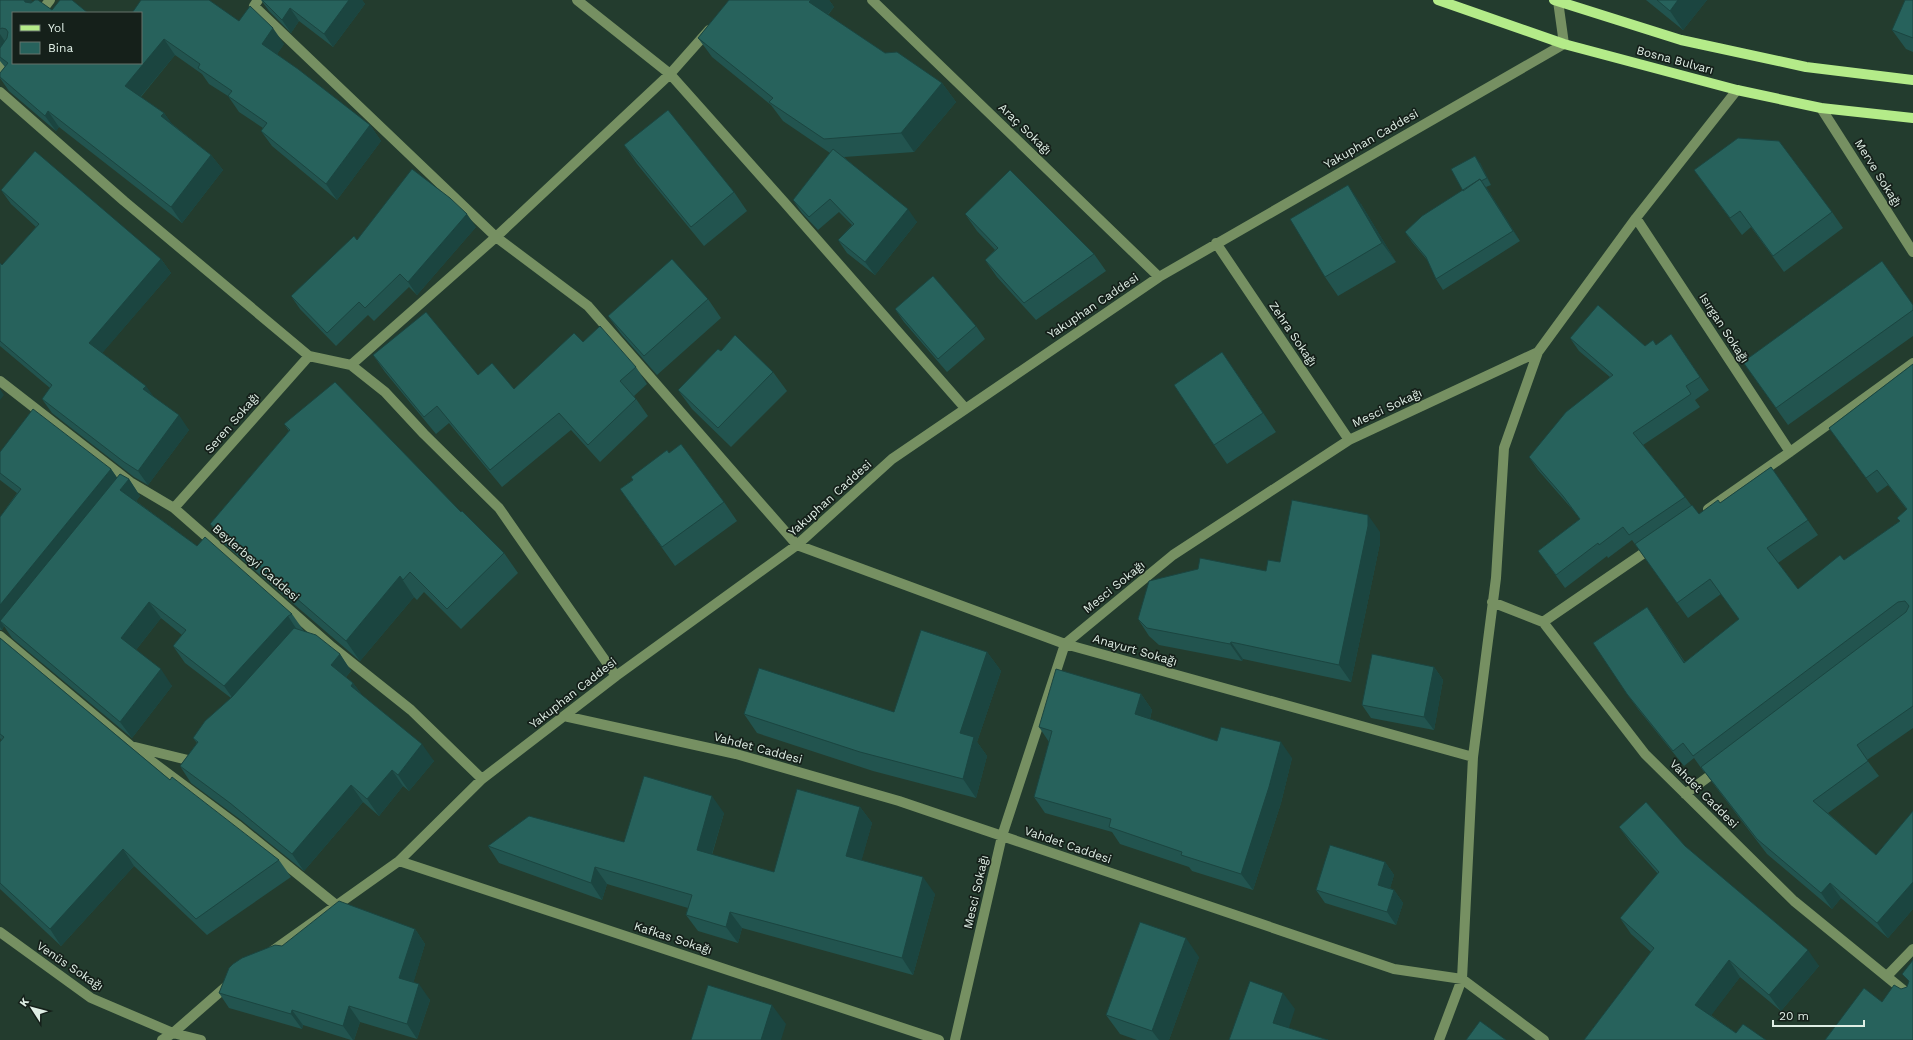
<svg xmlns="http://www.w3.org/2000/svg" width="1913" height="1040" font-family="'Work Sans',sans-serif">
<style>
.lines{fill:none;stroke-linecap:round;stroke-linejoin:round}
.minor{stroke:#769062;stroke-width:10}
.major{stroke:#b4eb89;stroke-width:10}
.wall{fill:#22544f}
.shaded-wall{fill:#1b4540}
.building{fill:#27625c;stroke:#1b4540}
.labels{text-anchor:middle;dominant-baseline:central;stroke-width:3.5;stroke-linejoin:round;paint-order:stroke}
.street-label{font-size:12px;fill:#dfeee5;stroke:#15201a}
</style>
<rect width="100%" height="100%" fill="#233c2e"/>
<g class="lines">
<path class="minor" d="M 258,0 L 254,6 L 496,237 L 588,306 L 797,545 L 1065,644 L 1473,757
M 577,0 L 670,74 L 785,203 L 965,408
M 872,0 L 1159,277
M 40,13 L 50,0
M 0,68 L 13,50
M 0,92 L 124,201 L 309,356 L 351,365
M 1821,108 L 1913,252
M 1636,218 L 1790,452
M 1216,243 L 1349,440
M 0,381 L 130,482 L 174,508 L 332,647 L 411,710 L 482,779
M 174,508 L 309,356
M 1708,509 L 1790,452 L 1913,363
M 1492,602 L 1543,622 L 1645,754 L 1794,901 L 1913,998
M 1543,622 L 1654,546
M 0,636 L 131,746 L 237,825 L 336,905
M 616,676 L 499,508 L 424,434 L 385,392 L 351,365 L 496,237 L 670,74 L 709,30
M 564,716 L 736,754 L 899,801 L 1394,969 L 1462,979 L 1544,1040
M 135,747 L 192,761 L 195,756
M 1685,794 L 1719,769
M 399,861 L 939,1040
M 0,932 L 91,998 L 173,1033 L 201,1040
M 268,954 L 399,861 L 482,779 L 616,676 L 797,545 L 892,459 L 1159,277 L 1564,44 L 1558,1 L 1559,0
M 1887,976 L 1913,949
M 162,1040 L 173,1033 L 229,984
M 955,1040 L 1002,836 L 1065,644 L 1173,555 L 1349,440 L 1538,352
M 1439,1040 L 1462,979 L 1473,757 L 1496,578 L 1504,448 L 1538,352 L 1636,218 L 1737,90"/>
<path class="major" d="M 1438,0 L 1564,44 L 1737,90 L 1821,108 L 1913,118
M 1554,0 L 1681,40 L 1806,67 L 1913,80"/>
</g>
<path class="wall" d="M 0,0 L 31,0 L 32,2 L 52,10 L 141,63 L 141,13 L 239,21 L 284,44 L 277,54 L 370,125 L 381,141 L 337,200 L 272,146 L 261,131 L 263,128 L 239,112 L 228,96 L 209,84 L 202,74 L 175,55 L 141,97 L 164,113 L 171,123 L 211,155 L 223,170 L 182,223 L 59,127 L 56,131 L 9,91 L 0,78 L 0,73 L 5,67 L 0,61 Z
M 261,0 L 362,0 L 365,4 L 333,47 L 299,21 L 291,33 L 269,11 Z
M 729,0 L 829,0 L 834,7 L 828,15 L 885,53 L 942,83 L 956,102 L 914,152 L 844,157 L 917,222 L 875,275 L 847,253 L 838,240 L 852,225 L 839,212 L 818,230 L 802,213 L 793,200 L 830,153 L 783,121 L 771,105 L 712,57 L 698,38 Z
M 1646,0 L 1707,0 L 1683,30 Z
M 1913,0 L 1913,52 L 1906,49 L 1892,30 Z
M 624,145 L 734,192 L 747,211 L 704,246 L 637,164 Z
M 1480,163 L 1491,185 L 1486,187 L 1520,241 L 1443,290 L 1436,279 L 1428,261 L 1412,242 L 1405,232 L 1463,191 Z
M 1694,170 L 1832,212 L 1843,228 L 1784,272 L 1751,227 L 1742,235 Z
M 1,190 L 161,259 L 171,273 L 102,353 L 153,396 L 189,430 L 148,485 L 134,477 L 52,413 L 42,399 L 50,388 L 0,346 L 0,263 L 2,265 L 36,227 L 11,204 Z
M 1361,204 L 1396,262 L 1338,296 L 1325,277 Z
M 965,214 L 1094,254 L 1106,271 L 1036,320 L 997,277 L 985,260 L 995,250 L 977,231 Z
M 476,227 L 417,295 L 409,287 L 374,321 L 368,315 L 336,346 L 300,309 L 291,296 L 357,240 Z
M 708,299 L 721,318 L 657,375 L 622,335 L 608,316 Z
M 1913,305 L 1913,336 L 1788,425 L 1743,362 Z
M 895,309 L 976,326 L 985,339 L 947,372 L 904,322 Z
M 1671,334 L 1709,390 L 1695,400 L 1700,407 L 1643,445 L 1685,497 L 1691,505 L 1699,514 L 1720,503 L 1771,467 L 1818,535 L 1778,563 L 1798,589 L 1844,560 L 1900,521 L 1907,510 L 1888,485 L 1877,493 L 1829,428 L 1913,364 L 1913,728 L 1867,760 L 1879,776 L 1828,813 L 1876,855 L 1913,811 L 1913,909 L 1888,938 L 1841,898 L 1832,909 L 1767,854 L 1712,782 L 1704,771 L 1704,772 L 1694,758 L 1684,766 L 1638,709 L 1627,694 L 1647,607 L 1685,662 L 1739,619 L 1721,594 L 1688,618 L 1632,540 L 1608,558 L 1607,556 L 1565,588 L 1538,551 L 1580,519 L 1572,509 L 1538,470 L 1529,457 L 1610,377 L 1579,351 L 1570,338 L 1645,346 L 1656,345 Z
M 583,342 L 636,367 L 647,384 L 634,396 L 648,416 L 600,462 L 571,430 L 502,487 L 449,423 L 436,434 L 385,372 L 373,355 L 478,375 L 514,389 Z
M 721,351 L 773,372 L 787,391 L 731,447 L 692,409 L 678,390 Z
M 1235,371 L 1276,432 L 1227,464 L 1214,445 Z
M 284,424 L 461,512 L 504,553 L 518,573 L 461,629 L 424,592 L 417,600 L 414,597 L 360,661 L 224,544 L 210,524 L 289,431 Z
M 0,452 L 111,469 L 117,478 L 129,479 L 140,496 L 136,501 L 197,546 L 292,614 L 304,631 L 303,631 L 340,654 L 351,671 L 346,677 L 353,683 L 362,695 L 434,761 L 409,791 L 403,786 L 379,816 L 363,802 L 304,871 L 241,820 L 191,783 L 180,766 L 197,743 L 193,738 L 231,698 L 185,663 L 173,646 L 182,635 L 161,618 L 136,650 L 172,686 L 132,738 L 12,638 L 4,626 L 2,630 L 0,630 L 0,517 L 17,493 L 0,480 Z
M 669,453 L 724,502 L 737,521 L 675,566 L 620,489 Z
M 1380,532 L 1380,543 L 1351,682 L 1243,659 L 1242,661 L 1159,645 L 1149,636 L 1138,619 L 1266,571 L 1280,562 Z
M 0,638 L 170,780 L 279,860 L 291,877 L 207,935 L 134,866 L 61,946 L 0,889 L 0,742 L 1,740 L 0,738 Z
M 987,652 L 1001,671 L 977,742 L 987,756 L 976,798 L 873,771 L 757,733 L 744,714 L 894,712 Z
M 1434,667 L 1443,680 L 1434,730 L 1371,718 L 1362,705 Z
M 1141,694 L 1152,710 L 1150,719 L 1217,741 L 1292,758 L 1281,803 L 1253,890 L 1192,871 L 1189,867 L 1120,844 L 1112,832 L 1045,813 L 1034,797 L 1049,742 L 1039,727 Z
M 860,807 L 872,823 L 861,861 L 935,894 L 913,975 L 742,928 L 738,943 L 698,931 L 686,915 L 688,908 L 607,884 L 602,900 L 499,863 L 488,846 L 624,842 L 724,813 L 712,855 L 774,872 Z
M 1619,827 L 1685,846 L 1819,966 L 1781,1011 L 1740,977 L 1711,1015 L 1736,1033 L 1584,1040 L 1651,952 L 1631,934 L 1620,918 L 1658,874 L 1631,843 Z
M 1385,862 L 1394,875 L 1390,888 L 1394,890 L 1403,903 L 1396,925 L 1325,903 L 1316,890 Z
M 415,929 L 425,944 L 413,983 L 430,1000 L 417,1039 L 360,1022 L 354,1040 L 351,1040 L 303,1025 L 302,1029 L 229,1008 L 219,993 L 282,946 Z
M 1199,957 L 1169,1040 L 1137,1040 L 1120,1034 L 1106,1015 Z"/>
<path class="shaded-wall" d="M 24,0 L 31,0 L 36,7 L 25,2 Z
M 349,0 L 362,0 L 365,4 L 333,47 L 324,34 Z
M 811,0 L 829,0 L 834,7 L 822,21 L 809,2 Z
M 1678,0 L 1707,0 L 1683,30 L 1670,11 Z
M 290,8 L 299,21 L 291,33 L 282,20 Z
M 273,28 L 284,44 L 273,60 L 262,44 Z
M 0,34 L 8,46 L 0,57 Z
M 164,39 L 175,55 L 136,102 L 125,86 Z
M 942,83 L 956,102 L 914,152 L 901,133 Z
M 48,111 L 59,127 L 56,131 L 45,116 Z
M 164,113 L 175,128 L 161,116 Z
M 370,125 L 381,141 L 337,200 L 326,184 Z
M 211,155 L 223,170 L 182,223 L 171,207 Z
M 1475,156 L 1480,163 L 1491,185 L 1487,178 Z
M 1480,179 L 1488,190 L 1520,241 L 1513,231 Z
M 1348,185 L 1361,204 L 1396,262 L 1382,243 Z
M 908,209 L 917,222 L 875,275 L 865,262 Z
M 467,214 L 476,227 L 417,295 L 408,282 Z
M 161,259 L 171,273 L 98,358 L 89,343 Z
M 1222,352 L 1235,371 L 1276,432 L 1263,413 Z
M 146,386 L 156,400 L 143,389 Z
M 0,389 L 4,395 L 0,400 Z
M 179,415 L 189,430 L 148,485 L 138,471 Z
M 111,469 L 121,483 L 0,621 L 4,626 L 2,630 L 0,627 L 0,605 Z
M 129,479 L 140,496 L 132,506 L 120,490 Z
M 1368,515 L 1380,532 L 1380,543 L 1351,682 L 1339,665 Z
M 400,576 L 414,597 L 360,661 L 346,641 Z
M 149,602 L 161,618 L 132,655 L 121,638 Z
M 1647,607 L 1657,622 L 1695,678 L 1684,663 Z
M 288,616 L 299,633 L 236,703 L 224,686 Z
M 1231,642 L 1243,659 L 1242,661 L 1230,644 Z
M 987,652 L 1001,671 L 977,742 L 987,756 L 976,798 L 963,779 L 960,733 Z
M 340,654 L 351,671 L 342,681 L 331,665 Z
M 1434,667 L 1443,680 L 1434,730 L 1424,717 Z
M 161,669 L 172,686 L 132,738 L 120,722 Z
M 353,683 L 365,699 L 351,686 Z
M 1141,694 L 1152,710 L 1147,730 L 1135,714 Z
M 1281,742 L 1292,758 L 1281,803 L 1253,890 L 1241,874 Z
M 422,744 L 434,761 L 409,791 L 398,775 Z
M 392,770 L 403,786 L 379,816 L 367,799 Z
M 351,785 L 363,802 L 304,871 L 292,854 Z
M 712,796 L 724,813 L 708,867 L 697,850 Z
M 860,807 L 872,823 L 858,873 L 846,856 Z
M 123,849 L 134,866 L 61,946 L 50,929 Z
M 1385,862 L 1394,875 L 1387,898 L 1378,885 Z
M 595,867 L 607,884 L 602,900 L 591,883 Z
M 923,877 L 935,894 L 913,975 L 902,958 Z
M 1913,882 L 1913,909 L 1888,938 L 1877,923 Z
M 1830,883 L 1841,898 L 1832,909 L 1821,893 Z
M 1394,890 L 1403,903 L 1396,925 L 1387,912 Z
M 730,912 L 742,928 L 738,943 L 726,927 Z
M 415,929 L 425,944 L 410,994 L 399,978 Z
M 1186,938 L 1199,957 L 1169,1040 L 1159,1040 L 1152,1031 Z
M 1808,950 L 1819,966 L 1781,1011 L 1769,995 Z
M 1729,960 L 1740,977 L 1707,1021 L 1695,1005 Z
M 419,984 L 430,1000 L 417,1039 L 407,1024 Z
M 1283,993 L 1295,1009 L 1285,1040 L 1273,1023 Z
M 772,1005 L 786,1024 L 781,1040 L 761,1040 Z
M 349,1006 L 360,1022 L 354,1040 L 353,1040 L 343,1026 Z
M 292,1010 L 303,1025 L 302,1029 L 291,1014 Z"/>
<path class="building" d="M 0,0 L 24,0 L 25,2 L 31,3 L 35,0 L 38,0 L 52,10 L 60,0 L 72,0 L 88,13 L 13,13 L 13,63 L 141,63 L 141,13 L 132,13 L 141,0 L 209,0 L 239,21 L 250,6 L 273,28 L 262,44 L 298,69 L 370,125 L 326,184 L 261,131 L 267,123 L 228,96 L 232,91 L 198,68 L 200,64 L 164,39 L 125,86 L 164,113 L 161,116 L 211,155 L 171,207 L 48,111 L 45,116 L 0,77 L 0,73 L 8,63 L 0,57 L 0,48 L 7,38 L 8,32 L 6,29 L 2,28 L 0,29 Z
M 262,0 L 349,0 L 324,34 L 290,8 L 282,20 Z
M 729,0 L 811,0 L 809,2 L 885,53 L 897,52 L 942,83 L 901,133 L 824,139 L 769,102 L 773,98 L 698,38 Z
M 1657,0 L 1678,0 L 1670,11 Z
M 1905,0 L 1913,0 L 1913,38 L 1892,30 Z
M 668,110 L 734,192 L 691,227 L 624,145 Z
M 1738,138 L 1779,141 L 1832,212 L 1773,256 L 1740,211 L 1730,218 L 1694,170 Z
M 833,149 L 908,209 L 865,262 L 838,240 L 854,224 L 830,199 L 809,217 L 793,200 Z
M 35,151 L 161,259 L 89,343 L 146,386 L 143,389 L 179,415 L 138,471 L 124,462 L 42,399 L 52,385 L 0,341 L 0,263 L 2,265 L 39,224 L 1,190 Z
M 1475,156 L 1487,178 L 1481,181 L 1480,179 L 1463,191 L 1451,169 Z
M 412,169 L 450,198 L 467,214 L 408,282 L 400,274 L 365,308 L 359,302 L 327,333 L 291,296 L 354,236 L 357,240 Z
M 1010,170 L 1094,254 L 1024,303 L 985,260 L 998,248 L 965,214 Z
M 1480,179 L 1513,231 L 1436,279 L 1426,257 L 1405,232 L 1422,216 Z
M 1348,185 L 1382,243 L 1325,277 L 1290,219 Z
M 672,259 L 708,299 L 644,356 L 608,316 Z
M 1882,261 L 1913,305 L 1913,310 L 1776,408 L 1743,362 Z
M 933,276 L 976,326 L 938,359 L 895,309 Z
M 1598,305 L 1645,346 L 1653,340 L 1656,345 L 1671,334 L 1700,377 L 1686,386 L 1691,394 L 1633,433 L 1685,497 L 1629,535 L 1623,527 L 1599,545 L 1598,543 L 1556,575 L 1538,551 L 1580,519 L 1563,496 L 1529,457 L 1566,412 L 1613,375 L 1570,338 Z
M 426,312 L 478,375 L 492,363 L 514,389 L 574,333 L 583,342 L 600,326 L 636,367 L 620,381 L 636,399 L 588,445 L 559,413 L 490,470 L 437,406 L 424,417 L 373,355 Z
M 735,335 L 773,372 L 718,428 L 678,390 L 718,349 L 721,351 Z
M 1222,352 L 1263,413 L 1214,445 L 1174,385 Z
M 1913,364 L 1913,706 L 1857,745 L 1868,761 L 1813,801 L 1876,855 L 1913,811 L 1913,882 L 1877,923 L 1830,883 L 1821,893 L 1757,839 L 1701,767 L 1906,612 L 1909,606 L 1905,601 L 1898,602 L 1693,756 L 1683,743 L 1673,751 L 1627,694 L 1593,643 L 1647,607 L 1684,663 L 1739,619 L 1710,579 L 1677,603 L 1635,544 L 1692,505 L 1699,514 L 1718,500 L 1720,503 L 1771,467 L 1808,520 L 1767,548 L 1798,589 L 1840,555 L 1844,560 L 1900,521 L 1897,518 L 1907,509 L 1877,470 L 1866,478 L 1829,428 Z
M 335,382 L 461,512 L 462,511 L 504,553 L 447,609 L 410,572 L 403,580 L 400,576 L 346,641 L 210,524 L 290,430 L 284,424 Z
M 33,409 L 111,469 L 0,605 L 0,517 L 21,489 L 0,473 L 0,452 Z
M 681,444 L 724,502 L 662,547 L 620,489 L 633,480 L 631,477 L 667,450 L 669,453 Z
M 120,474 L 129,479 L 120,490 L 197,546 L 205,537 L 292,614 L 288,616 L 224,686 L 173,646 L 186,630 L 149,602 L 121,638 L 161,669 L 120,722 L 0,621 Z
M 1292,500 L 1368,515 L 1368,526 L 1339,665 L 1231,642 L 1230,644 L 1147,628 L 1138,619 L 1149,581 L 1198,569 L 1200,558 L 1266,571 L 1268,560 L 1280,562 Z
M 294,628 L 316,635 L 340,654 L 331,665 L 353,683 L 351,686 L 422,744 L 398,775 L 392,770 L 367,799 L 351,785 L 292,854 L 230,803 L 180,766 L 198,742 L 193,738 L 205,721 L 232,697 Z
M 921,630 L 987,652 L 960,733 L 974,737 L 963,779 L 860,752 L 744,714 L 759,668 L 894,712 Z
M 0,638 L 170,780 L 172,777 L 279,860 L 196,919 L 123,849 L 50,929 L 0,883 L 0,742 L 4,737 L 0,734 Z
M 1372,654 L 1434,667 L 1424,717 L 1362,705 Z
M 1056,669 L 1141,694 L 1135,714 L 1217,741 L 1221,727 L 1281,742 L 1269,787 L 1241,874 L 1181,855 L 1182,852 L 1109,827 L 1111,819 L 1034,797 L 1052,731 L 1039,727 Z
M 644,776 L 712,796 L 697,850 L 774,872 L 797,789 L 860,807 L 846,856 L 923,877 L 902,958 L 730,912 L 726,927 L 686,915 L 692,895 L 595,867 L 591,883 L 488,846 L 529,816 L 624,842 Z
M 1646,802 L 1685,846 L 1808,950 L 1769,995 L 1729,960 L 1695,1005 L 1736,1033 L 1743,1024 L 1766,1040 L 1584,1040 L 1654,948 L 1620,918 L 1659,872 L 1619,827 Z
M 1330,845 L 1385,862 L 1378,885 L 1394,890 L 1387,912 L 1316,890 Z
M 339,901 L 415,929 L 399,978 L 419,984 L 407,1024 L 349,1006 L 343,1026 L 292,1010 L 291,1014 L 219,993 L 229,968 L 233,964 L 242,958 L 275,945 L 282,946 Z
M 1140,922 L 1186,938 L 1152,1031 L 1106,1015 Z
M 1913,960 L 1913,1040 L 1825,1040 L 1864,988 L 1882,1002 L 1894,985 L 1901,989 L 1907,987 L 1909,981 L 1902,974 Z
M 1250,981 L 1283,993 L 1273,1023 L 1328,1040 L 1229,1040 Z
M 708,985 L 772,1005 L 761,1040 L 691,1040 Z
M 1480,1021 L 1506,1040 L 1466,1040 Z"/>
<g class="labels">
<g class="street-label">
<text transform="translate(1675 60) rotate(15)">Bosna Bulvarı</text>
<text transform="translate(1025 129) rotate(44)">Araç Sokağı</text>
<text transform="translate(1371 139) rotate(-30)">Yakuphan Caddesi</text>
<text transform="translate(1878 173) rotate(58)">Merve Sokağı</text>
<text transform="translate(1093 306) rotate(-34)">Yakuphan Caddesi</text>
<text transform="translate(1724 328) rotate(57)">Isırgan Sokağı</text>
<text transform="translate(1293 334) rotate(56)">Zehra Sokağı</text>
<text transform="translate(1387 408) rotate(-25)">Mesci Sokağı</text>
<text transform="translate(232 423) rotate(-49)">Seren Sokağı</text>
<text transform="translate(830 498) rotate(-42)">Yakuphan Caddesi</text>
<text transform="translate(256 563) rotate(41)">Beylerbeyi Caddesi</text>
<text transform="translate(1114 587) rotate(-39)">Mesci Sokağı</text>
<text transform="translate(1135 650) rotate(16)">Anayurt Sokağı</text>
<text transform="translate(573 693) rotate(-38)">Yakuphan Caddesi</text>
<text transform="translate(758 748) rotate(15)">Vahdet Caddesi</text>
<text transform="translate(1704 794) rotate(45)">Vahdet Caddesi</text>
<text transform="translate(1068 845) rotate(19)">Vahdet Caddesi</text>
<text transform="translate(976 892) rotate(-77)">Mesci Sokağı</text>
<text transform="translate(673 938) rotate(18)">Kafkas Sokağı</text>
<text transform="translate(70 966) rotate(34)">Venüs Sokağı</text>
</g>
</g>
<rect x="12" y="12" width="130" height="52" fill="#15201a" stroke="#66726b"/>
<rect x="20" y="25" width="20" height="6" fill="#b4eb89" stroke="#66726b"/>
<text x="48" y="32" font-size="12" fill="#dfeee5">Yol</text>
<rect x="20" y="42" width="20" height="12" fill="#27625c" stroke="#66726b"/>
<text x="48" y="52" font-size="12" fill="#dfeee5">Bina</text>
<g transform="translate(32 1008) rotate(306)" stroke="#15201a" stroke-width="3" paint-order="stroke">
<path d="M0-3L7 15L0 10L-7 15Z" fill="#dfeee5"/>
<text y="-6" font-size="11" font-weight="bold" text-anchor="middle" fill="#dfeee5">K</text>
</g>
<path d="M1773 1020v6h91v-6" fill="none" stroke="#dfeee5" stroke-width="2"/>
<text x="1779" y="1020" font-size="12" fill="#dfeee5" stroke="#15201a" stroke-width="3" paint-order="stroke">20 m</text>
</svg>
